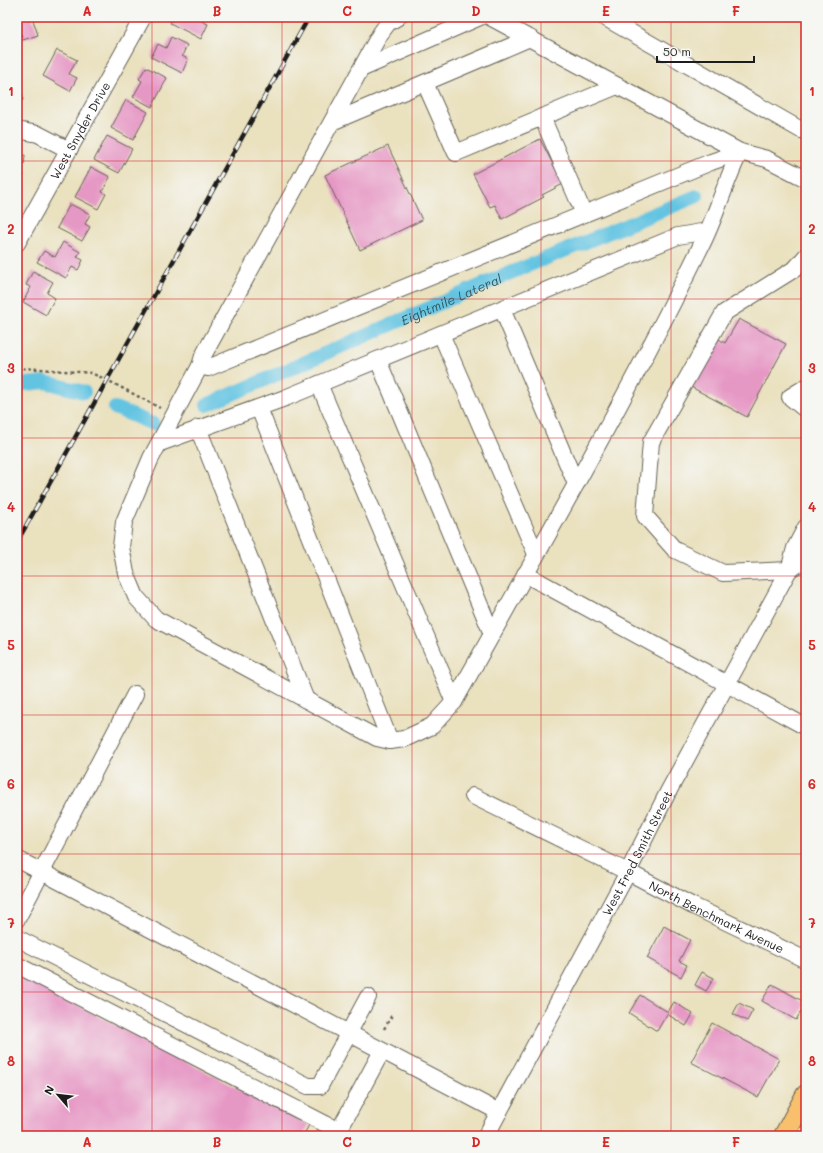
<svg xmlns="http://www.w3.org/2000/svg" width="823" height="1153" font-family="Mali,sans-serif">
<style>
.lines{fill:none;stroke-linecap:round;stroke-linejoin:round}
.canal{stroke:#64c4e2;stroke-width:14}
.building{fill:#e698c5}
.minor-casing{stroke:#646155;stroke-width:18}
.major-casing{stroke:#646155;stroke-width:22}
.path{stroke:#646155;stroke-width:2.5;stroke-dasharray:3 3;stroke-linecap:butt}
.minor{stroke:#fff;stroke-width:16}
.major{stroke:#f8bf6c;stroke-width:20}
.rail-casing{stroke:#1c1c1c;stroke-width:4.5}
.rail{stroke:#f6f6f2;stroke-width:3;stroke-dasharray:9;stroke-linecap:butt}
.grid{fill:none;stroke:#d62828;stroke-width:1;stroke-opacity:0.55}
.labels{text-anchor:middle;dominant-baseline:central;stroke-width:3;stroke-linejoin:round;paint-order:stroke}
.street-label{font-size:12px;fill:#1c1c1c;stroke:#f6f6f2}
.water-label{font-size:13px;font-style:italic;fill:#355761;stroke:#f6f6f2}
.neatline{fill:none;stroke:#d62828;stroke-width:1.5}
.grid-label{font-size:13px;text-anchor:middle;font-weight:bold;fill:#d62828}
</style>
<rect width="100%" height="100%" fill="#f6f6f2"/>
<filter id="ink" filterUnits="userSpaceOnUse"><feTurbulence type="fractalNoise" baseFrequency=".025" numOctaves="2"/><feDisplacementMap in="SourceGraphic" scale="8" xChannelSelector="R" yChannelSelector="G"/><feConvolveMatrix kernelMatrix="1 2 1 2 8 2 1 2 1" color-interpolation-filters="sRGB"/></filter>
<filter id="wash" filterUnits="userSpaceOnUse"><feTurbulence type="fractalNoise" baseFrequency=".012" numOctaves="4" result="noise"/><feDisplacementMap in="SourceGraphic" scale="16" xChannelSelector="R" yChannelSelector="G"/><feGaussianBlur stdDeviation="0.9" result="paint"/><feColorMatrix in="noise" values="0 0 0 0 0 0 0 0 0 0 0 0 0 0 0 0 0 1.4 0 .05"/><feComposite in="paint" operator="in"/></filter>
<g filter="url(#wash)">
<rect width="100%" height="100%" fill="#eae1bf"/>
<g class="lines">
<g class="canal">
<path d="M 17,385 L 45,382 L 84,392"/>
<path id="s1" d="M 207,405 L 491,281 L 697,196"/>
<path d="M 115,408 L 153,424"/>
</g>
</g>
<g id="blocks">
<path class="building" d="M 17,17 L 32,17 L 38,35 L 23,40 L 21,34 L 17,36 Z
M 173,17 L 203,17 L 201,21 L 208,24 L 201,39 L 170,23 Z
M 171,37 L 187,45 L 182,56 L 188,59 L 182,73 L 151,57 L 158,44 L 166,48 Z
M 57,50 L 77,60 L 69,74 L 77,78 L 70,91 L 43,76 Z
M 146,67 L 167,78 L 152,107 L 133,97 L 142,81 L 139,79 Z
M 17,80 L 20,80 L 23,100 L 17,101 Z
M 126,100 L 148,112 L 133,140 L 111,128 Z
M 107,136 L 132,149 L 119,173 L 94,160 Z
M 540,139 L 563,184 L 542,195 L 544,197 L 502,219 L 495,205 L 490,207 L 473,174 Z
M 388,146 L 422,220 L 360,250 L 325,175 Z
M 17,155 L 25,155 L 24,165 L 17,165 Z
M 91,167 L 110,177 L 102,192 L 106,194 L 98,209 L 75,197 Z
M 17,171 L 24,174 L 17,187 Z
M 70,204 L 90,214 L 85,224 L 90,227 L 82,241 L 57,228 Z
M 63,242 L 80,252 L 77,257 L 83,260 L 78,270 L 72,267 L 66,278 L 37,262 L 44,251 L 55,257 Z
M 33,271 L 53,282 L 47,293 L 55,298 L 46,315 L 23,302 L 31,287 L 26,285 Z
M 739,319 L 786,344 L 747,417 L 691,387 L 717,338 L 725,343 Z
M 664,926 L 690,940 L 679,961 L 687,965 L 681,977 L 647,958 Z
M 702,972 L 714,978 L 706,991 L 695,985 Z
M 17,974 L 309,1125 L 303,1136 L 17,1136 Z
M 772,984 L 806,1003 L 796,1020 L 762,1001 Z
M 640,995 L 668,1012 L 674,1002 L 693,1014 L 686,1026 L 667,1014 L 657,1031 L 629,1013 Z
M 739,1003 L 753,1010 L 747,1021 L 733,1014 Z
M 712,1023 L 779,1059 L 758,1097 L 691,1062 Z"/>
</g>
</g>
<g filter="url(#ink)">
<use href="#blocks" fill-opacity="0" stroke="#646155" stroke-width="1"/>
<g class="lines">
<g class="minor-casing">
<g id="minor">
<path d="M 398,17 L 388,23 L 380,34 L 203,356 L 200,366 L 208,368 L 711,162 L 740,152"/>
<path d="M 490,17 L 740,152 L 767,159 L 806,179"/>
<path d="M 604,17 L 801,130 L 806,131"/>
<path d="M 361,69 L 480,17"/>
<path d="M 425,83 L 456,153 L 617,86"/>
<path d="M 542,117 L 584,214"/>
<path d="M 332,122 L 530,38"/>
<path d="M 17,130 L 38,134 L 69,150"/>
<path id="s2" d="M 17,243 L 143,17"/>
<path d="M 806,256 L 796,268 L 724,313 L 651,442 L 645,516 L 675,550 L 723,573 L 789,570 L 806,559"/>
<path d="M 502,309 L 576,484"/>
<path d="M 441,334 L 536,554"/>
<path d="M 378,360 L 492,634"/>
<path d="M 200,366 L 151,458 L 124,522 L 121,547 L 126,573 L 136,597 L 156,619 L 377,738 L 390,741 L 404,739 L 432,726 L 454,702 C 539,550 626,400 702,244 C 717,214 725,182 740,152"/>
<path d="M 319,384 L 454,702"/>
<path d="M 806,387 L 790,397 L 806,410"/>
<path d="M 259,408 L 390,741"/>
<path d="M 198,428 L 306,700"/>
<path d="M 160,443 L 285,398 L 678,236 L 707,231"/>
<path d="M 525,574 L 806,727"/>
<path id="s3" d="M 473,796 L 628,872 L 693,906 L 806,960"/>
<path d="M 17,859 L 499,1112"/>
<path d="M 17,919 L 135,694"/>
<path d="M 17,938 L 308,1086 L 320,1086 L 368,997"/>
<path d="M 17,965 L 339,1131"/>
<path d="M 336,1136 L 382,1051"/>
<path id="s4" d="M 486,1136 L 628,872 L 668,792 L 789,570 L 795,548 L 806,527"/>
</g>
</g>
<g class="major-casing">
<path id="major" d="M 784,1136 L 806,1095"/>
</g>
<path class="path" d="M 17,371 L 26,368 L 91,373 L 107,380 L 160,408
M 384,1029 L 392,1015"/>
<use href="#minor" class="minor"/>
<use href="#major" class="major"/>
<g class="rail-casing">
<path id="rail" d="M 17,542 L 309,17"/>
</g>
<use href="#rail" class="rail"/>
</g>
</g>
<path class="grid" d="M 152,17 L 152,1136M 282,17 L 282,1136M 412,17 L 412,1136M 541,17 L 541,1136M 671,17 L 671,1136M 17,161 L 806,161M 17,299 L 806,299M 17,438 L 806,438M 17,576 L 806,576M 17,715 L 806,715M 17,854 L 806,854M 17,992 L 806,992"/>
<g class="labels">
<g class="street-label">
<text stroke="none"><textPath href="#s2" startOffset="129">West Snyder Drive</textPath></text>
<text stroke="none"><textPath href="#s4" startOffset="321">West Fred Smith Street</textPath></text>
<text stroke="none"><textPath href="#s3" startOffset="272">North Benchmark Avenue</textPath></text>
</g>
<g class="water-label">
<text stroke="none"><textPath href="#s1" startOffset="266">Eightmile Lateral</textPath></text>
</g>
</g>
<rect width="823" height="1153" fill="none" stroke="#f6f6f2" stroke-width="44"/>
<g transform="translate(58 1095) rotate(298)" stroke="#f6f6f2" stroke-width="3" paint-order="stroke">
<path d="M0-3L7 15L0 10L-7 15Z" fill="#1c1c1c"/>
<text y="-6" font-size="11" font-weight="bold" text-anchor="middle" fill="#1c1c1c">N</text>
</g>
<path d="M657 56v6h97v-6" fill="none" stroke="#1c1c1c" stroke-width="2"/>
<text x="663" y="56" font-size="12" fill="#1c1c1c" stroke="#f6f6f2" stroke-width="3" paint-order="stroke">50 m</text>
<rect x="22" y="22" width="779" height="1109" class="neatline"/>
<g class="grid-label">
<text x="87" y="16">A</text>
<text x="217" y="16">B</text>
<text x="347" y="16">C</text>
<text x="476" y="16">D</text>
<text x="606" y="16">E</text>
<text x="736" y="16">F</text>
<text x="11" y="96">1</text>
<text x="812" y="96">1</text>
<text x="11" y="234">2</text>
<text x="812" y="234">2</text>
<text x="11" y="373">3</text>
<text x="812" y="373">3</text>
<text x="11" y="512">4</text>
<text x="812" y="512">4</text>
<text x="11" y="650">5</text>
<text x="812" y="650">5</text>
<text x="11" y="789">6</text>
<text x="812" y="789">6</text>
<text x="11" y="928">7</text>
<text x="812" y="928">7</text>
<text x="11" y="1066">8</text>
<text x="812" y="1066">8</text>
<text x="87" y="1147">A</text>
<text x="217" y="1147">B</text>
<text x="347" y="1147">C</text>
<text x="476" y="1147">D</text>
<text x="606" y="1147">E</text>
<text x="736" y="1147">F</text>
</g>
</svg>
